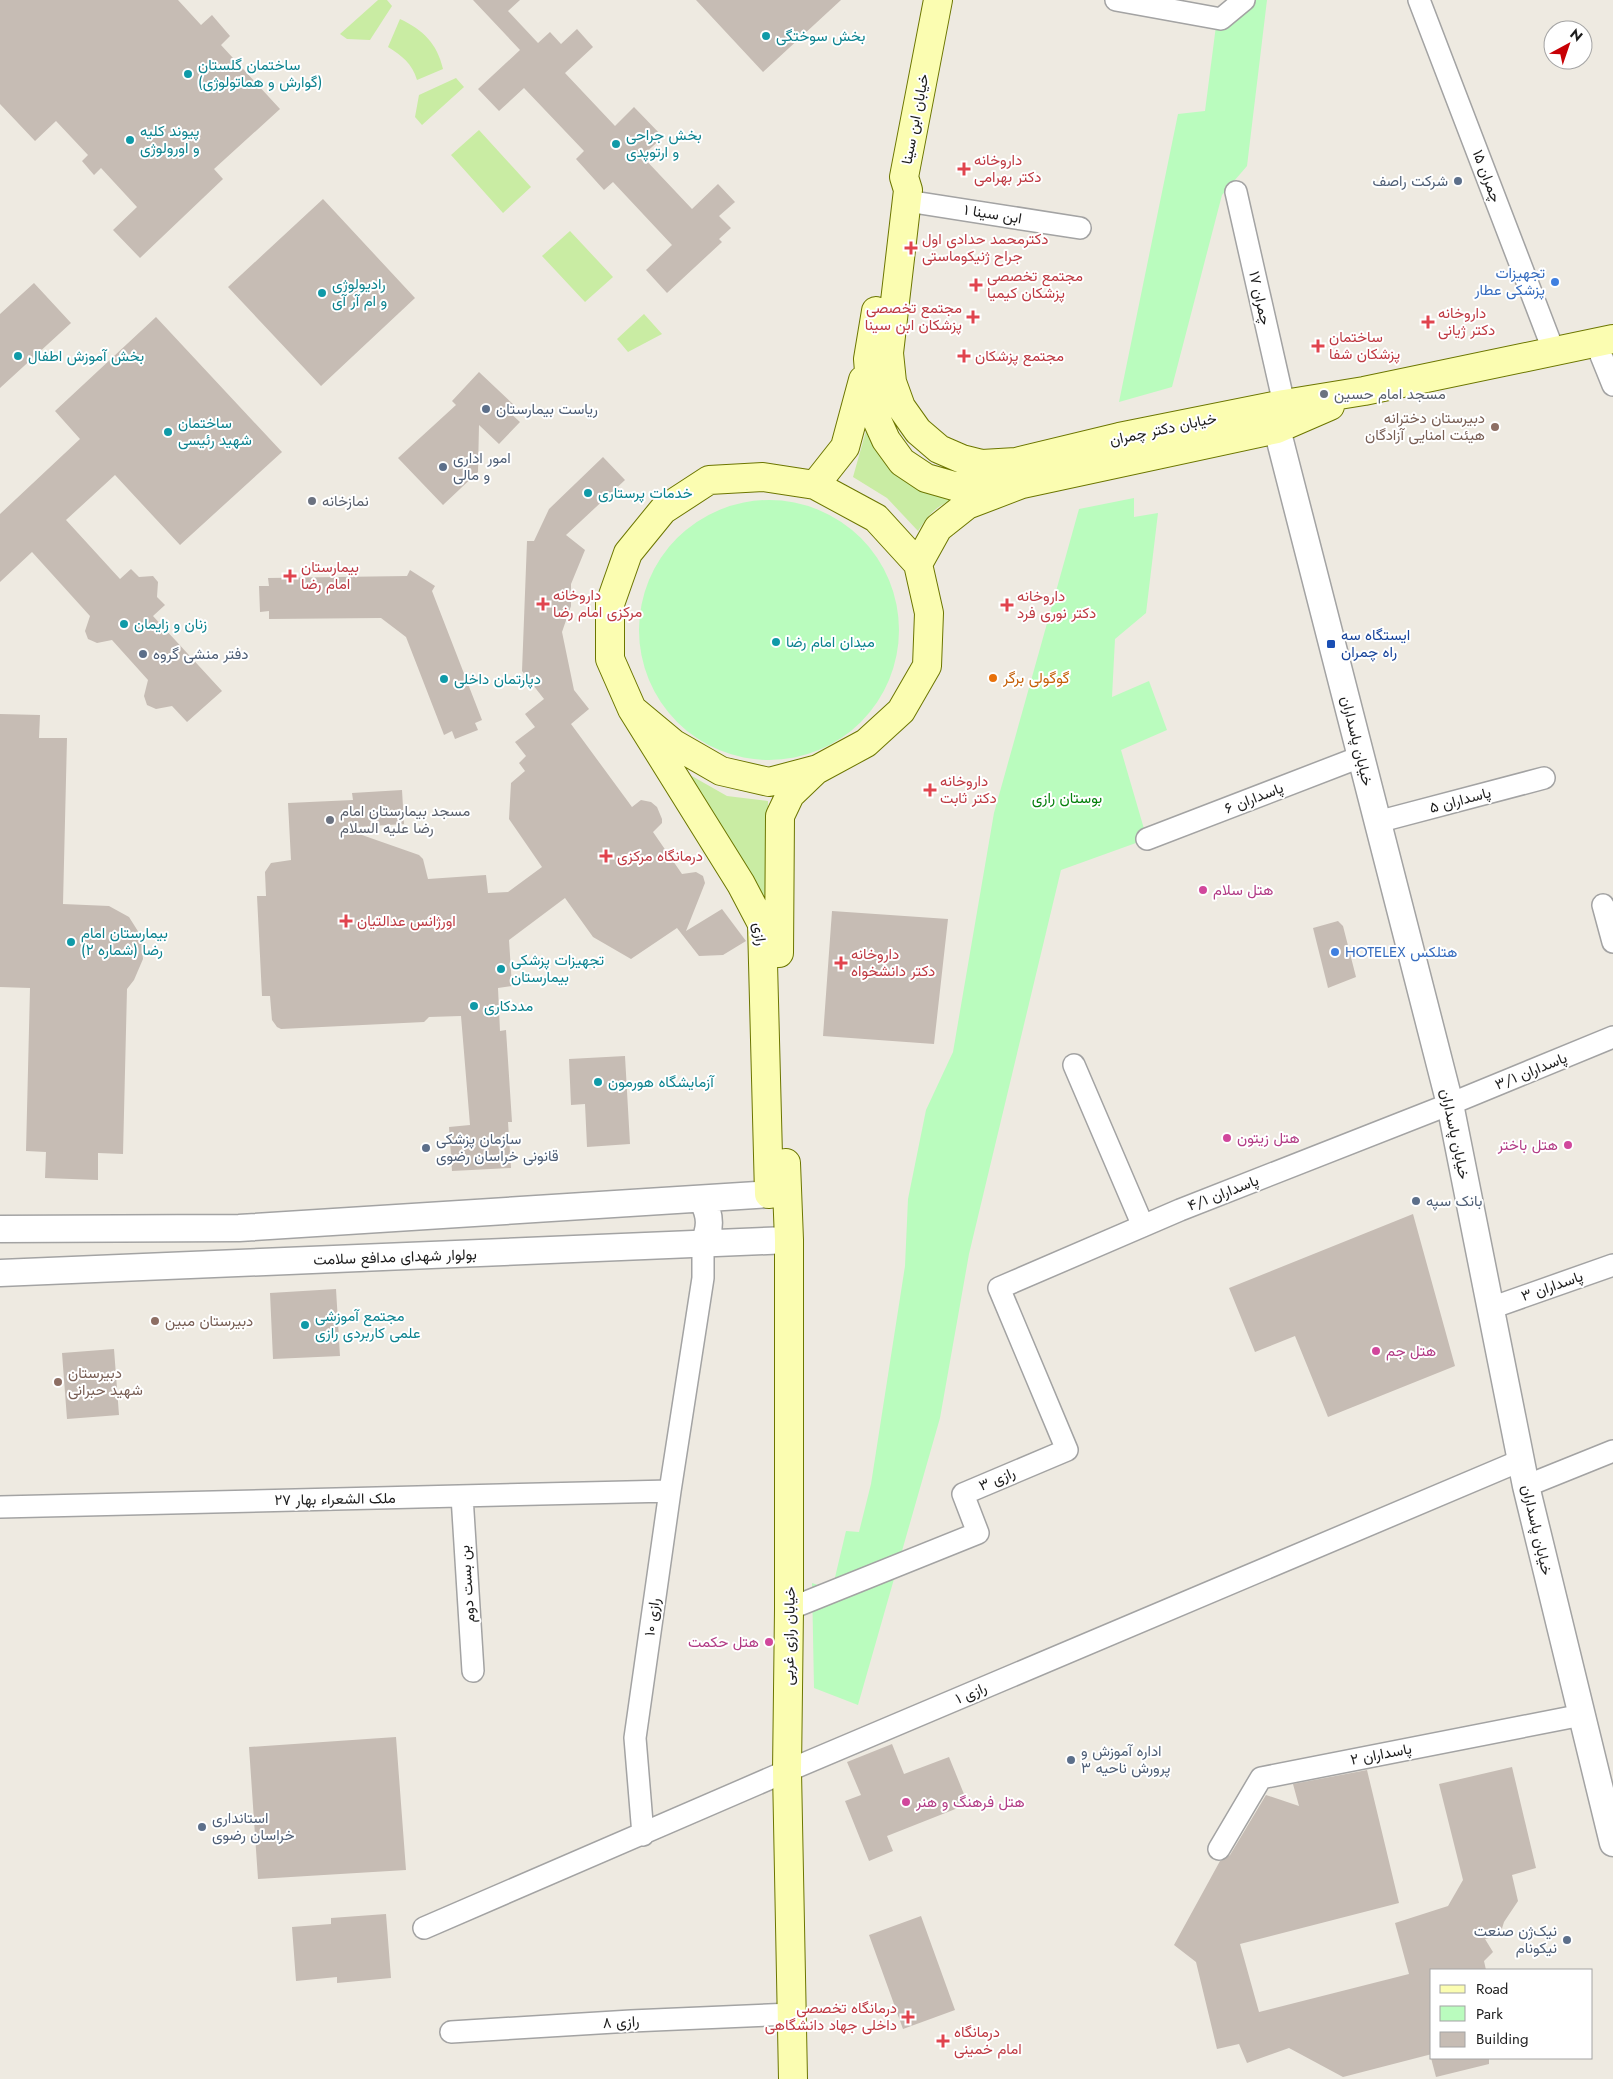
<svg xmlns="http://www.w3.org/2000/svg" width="1613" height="2079" font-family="Jost,Vazirmatn,sans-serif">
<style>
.grass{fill:#c9eca3}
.park{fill:#bafcbe}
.building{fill:#c6bcb4}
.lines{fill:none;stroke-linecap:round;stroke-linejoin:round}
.minor-casing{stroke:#a3a3a3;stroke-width:24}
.tertiary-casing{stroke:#a3a3a3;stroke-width:29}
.secondary-casing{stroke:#6c7600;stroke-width:30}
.minor{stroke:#fff;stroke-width:21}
.tertiary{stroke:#fff;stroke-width:26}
.secondary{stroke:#fbfdb1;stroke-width:28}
.culture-dot{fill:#0f9aa8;stroke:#fff;stroke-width:2}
.health-dot{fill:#e0444e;stroke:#fff;stroke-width:2}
.service-dot{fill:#5c6f8a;stroke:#fff;stroke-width:2}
.shop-dot{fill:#3f7fe0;stroke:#fff;stroke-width:2}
.worship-dot{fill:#6b7280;stroke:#fff;stroke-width:2}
.education-dot{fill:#8d6e63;stroke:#fff;stroke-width:2}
.transit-dot{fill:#1a4fb4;stroke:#fff;stroke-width:2}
.food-dot{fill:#e8710a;stroke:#fff;stroke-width:2}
.hotel-dot{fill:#d1479c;stroke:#fff;stroke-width:2}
.labels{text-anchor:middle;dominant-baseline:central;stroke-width:4;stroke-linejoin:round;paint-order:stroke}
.culture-label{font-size:15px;fill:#0d838f;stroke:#fff;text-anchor:start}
.street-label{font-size:15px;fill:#1c1c1c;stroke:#fff}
.health-label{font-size:15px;fill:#be3a42;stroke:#fff;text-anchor:start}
.service-label{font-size:15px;fill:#4e5e75;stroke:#fff;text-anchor:start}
.shop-label{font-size:15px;fill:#366cbe;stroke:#fff;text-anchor:end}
.worship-label{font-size:15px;fill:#5b616d;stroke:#fff;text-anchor:start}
.education-label{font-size:15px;fill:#785e54;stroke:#fff;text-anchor:start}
.transit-label{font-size:15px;fill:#164399;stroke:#fff;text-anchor:start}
.food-label{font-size:15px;fill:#c56008;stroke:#fff;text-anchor:start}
.park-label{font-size:15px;fill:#05800c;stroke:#fff}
.hotel-label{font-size:15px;fill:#b23c85;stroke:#fff;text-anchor:start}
</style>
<rect width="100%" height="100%" fill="#eeeae1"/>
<path class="grass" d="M 378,0 L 387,0 L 392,6 L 370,40 L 347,39 L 340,34 Z
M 400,19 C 423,30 437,43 443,69 L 417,80 C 412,63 402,56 388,47 Z
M 456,78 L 464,87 L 422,125 L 415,117 L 419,95 Z
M 479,130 L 531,187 L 503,213 L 451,155 Z
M 570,231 L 613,277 L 585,302 L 542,256 Z
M 644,314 L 662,334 L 628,352 L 617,339 Z
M 873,406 L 888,443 L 959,497 C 938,505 930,512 918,531 L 887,498 L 853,477 Z
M 690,775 L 727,796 L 768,801 L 768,908 Z"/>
<path class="park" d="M 1239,0 L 1267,0 L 1247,166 L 1222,195 L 1172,387 L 1119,402 L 1178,114 L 1205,111 L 1217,18 Z
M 1134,498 L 1134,517 L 1158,513 L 1146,613 L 1115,639 L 1112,697 L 1149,681 L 1167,730 L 1121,750 L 1147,839 L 1061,870 L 969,1254 L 940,1418 L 858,1705 L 814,1688 L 812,1583 L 832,1590 L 846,1531 L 859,1532 L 871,1484 L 905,1266 L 908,1199 L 926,1110 L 953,1052 L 994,813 L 1079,509 Z
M639 630a130 130 0 1 1 260 0a130 130 0 1 1-260 0Z"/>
<path class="building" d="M 0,0 L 178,0 L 201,25 L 212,15 L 230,36 L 221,45 L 280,109 L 214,169 L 223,179 L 140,258 L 113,230 L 137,207 L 101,168 L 94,175 L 82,161 L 88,155 L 56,121 L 35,141 L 0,104 Z
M 473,0 L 520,0 L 508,11 L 538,43 L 550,32 L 561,44 L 577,29 L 593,47 L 565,73 L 615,126 L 634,107 L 663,137 L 642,156 L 692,209 L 718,184 L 735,202 L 719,216 L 731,228 L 719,239 L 722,242 L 667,293 L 646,270 L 672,245 L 613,182 L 604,190 L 576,159 L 584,151 L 524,88 L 499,111 L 478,89 L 520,50 Z
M 696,0 L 841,0 L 763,72 Z
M 323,199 L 415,298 L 321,386 L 228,287 Z
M 34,283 L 71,323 L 0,388 L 0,314 Z
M 156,317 L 282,452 L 180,545 L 115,475 L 66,520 L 120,579 L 131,569 L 139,577 L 153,576 L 158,582 L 157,597 L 165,605 L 153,616 L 222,691 L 187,722 L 172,706 L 156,709 L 147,705 L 144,696 L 148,680 L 112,640 L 97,643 L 88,639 L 85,631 L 90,616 L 32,552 L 0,582 L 0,514 L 80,439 L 55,411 Z
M 479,372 L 515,406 L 509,412 L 520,422 L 499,444 L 479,425 L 478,472 L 443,505 L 398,458 L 456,405 L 452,401 Z
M 603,457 L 625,480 L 566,535 L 585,550 L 571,584 L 571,606 L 562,632 L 574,690 L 589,709 L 571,724 L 632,807 L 641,800 L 651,802 L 657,807 L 662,819 L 662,823 L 653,832 L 682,874 L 696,872 L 703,876 L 705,883 L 686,931 L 722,909 L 746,941 L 723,955 L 699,956 L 677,928 L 631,959 L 593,937 L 565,898 L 509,940 L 512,986 L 498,988 L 500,1031 L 506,1030 L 512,1122 L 508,1122 L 511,1168 L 452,1171 L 449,1127 L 470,1125 L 461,1016 L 429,1017 L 424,1022 L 281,1029 L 277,1027 L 272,1020 L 270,996 L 262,996 L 257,896 L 266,896 L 265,872 L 271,863 L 291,860 L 288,803 L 353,800 L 352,793 L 402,790 L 404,824 L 342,828 L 419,855 L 423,859 L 428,879 L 486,875 L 488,893 L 508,892 L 542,867 L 509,819 L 511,783 L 525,771 L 519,763 L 526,756 L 515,742 L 535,727 L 525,714 L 544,699 L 522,671 L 527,541 L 534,541 L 549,509 Z
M 410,570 L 435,586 L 432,591 L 482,720 L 475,723 L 478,730 L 455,739 L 452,731 L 444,735 L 406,637 L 381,618 L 269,619 L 269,611 L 260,612 L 259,586 L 269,586 L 268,578 L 407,576 Z
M 0,714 L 40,715 L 39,738 L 67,738 L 63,904 L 109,906 L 129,917 L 141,936 L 143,959 L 134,980 L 127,989 L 123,1154 L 98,1153 L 98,1180 L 45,1178 L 46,1152 L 26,1151 L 30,988 L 0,987 Z
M 832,911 L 948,919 L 934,1044 L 823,1036 Z
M 1338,921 L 1343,926 L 1356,977 L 1328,988 L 1313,928 Z
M 625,1056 L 630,1144 L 587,1147 L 585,1104 L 571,1105 L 569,1059 Z
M 1413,1214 L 1455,1366 L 1328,1417 L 1295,1336 L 1255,1352 L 1229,1288 Z
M 336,1289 L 340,1356 L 273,1359 L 270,1293 Z
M 114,1349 L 119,1415 L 67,1419 L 62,1353 Z
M 396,1737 L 406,1870 L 258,1879 L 249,1747 Z
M 892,1744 L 904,1774 L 949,1757 L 968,1804 L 887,1836 L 893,1851 L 869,1861 L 845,1801 L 861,1795 L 847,1762 Z
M 1512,1767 L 1536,1868 L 1512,1875 L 1518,1901 L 1504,1922 L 1500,1935 L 1485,1939 L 1493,1952 L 1484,1961 L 1486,1970 L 1432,1970 L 1432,2054 L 1343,2077 L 1289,2048 L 1247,2063 L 1239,2044 L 1217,2049 L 1196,1962 L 1174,1945 L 1220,1861 L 1230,1855 L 1266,1795 L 1299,1806 L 1293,1784 L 1367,1770 L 1399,1903 L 1240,1944 L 1259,2012 L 1409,1974 L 1395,1923 L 1448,1906 L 1463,1880 L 1439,1784 Z
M 386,1914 L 391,1978 L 337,1983 L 337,1977 L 296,1981 L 292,1927 L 331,1924 L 331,1918 Z
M 921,1916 L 955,2010 L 903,2029 L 869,1935 Z
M 1431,2058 L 1489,2058 L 1489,2064 L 1436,2077 Z"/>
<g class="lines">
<g class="minor-casing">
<path id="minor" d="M 1116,0 L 1221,19 L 1244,0
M 1419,0 L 1554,352
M 1236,192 L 1284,404
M 907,201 L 1080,228
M 1596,343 L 1613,385
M 1377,822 L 1544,778
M 1147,839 L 1360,757
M 1603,905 L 1613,942
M 1074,1065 L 1143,1226
M 1491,1308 L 1613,1265
M 1526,1486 L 1613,1451
M 462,1496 L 473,1671
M 0,1507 L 670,1491
M 789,1609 L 978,1533 L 963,1494 L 1067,1450 L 999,1288 L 1180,1210 L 1450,1104 L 1613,1037
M 643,1835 L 635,1738 L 670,1491 L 703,1278 L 703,1244
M 1219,1849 L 1261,1778 L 1582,1715
M 424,1928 L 787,1771 L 1522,1460
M 451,2032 L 631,2021 L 792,2014"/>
</g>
<g class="tertiary-casing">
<path id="tertiary" d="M 1277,429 L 1450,1104 L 1526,1486 L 1613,1843
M 702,1200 C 711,1215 711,1229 703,1244
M 0,1229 L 239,1228 L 787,1193
M 0,1273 L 789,1240"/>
</g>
<g class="secondary-casing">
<path id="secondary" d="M 938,0 L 904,177 L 908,190 L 889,353 L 892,382 L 901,407 L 918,431 L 939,449 L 962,459 L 982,464 L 1016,462 L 1119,437 L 1284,404 L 1364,391 L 1613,339
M 876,311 L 868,359 L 872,409 L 886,440 L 902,462 L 926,478 L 954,486 L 1000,485
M 815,485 L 845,447 L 863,380
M 918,564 L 938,528 L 967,505 L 1022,484 L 1277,429 L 1330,406
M 632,709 L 674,744 L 721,771 L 769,782 L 818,769 L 866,743 L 901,711 L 927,666 L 929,613 L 918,564 L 876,518 L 815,485 L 763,477 L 709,480 L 663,510 L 628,553 L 610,604 L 610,659 L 632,709 L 741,884 L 762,924 L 769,1194
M 779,953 L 780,816 L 790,795 L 815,771
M 786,1163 L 789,1240 L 789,1609 L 787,1771 L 793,2079"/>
</g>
<use href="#minor" class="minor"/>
<use href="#tertiary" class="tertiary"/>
<use href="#secondary" class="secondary"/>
</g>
<g class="culture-dot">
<circle cx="766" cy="36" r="5"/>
<circle cx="188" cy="74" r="5"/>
<circle cx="130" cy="140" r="5"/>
<circle cx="616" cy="144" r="5"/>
<circle cx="322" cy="293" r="5"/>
<circle cx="18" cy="356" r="5"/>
<circle cx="168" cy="432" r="5"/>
<circle cx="588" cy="493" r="5"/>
<circle cx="124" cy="624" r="5"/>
<circle cx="776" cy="642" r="5"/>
<circle cx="444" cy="679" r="5"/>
<circle cx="71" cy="942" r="5"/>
<circle cx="501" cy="969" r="5"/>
<circle cx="474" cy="1006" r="5"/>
<circle cx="598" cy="1082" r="5"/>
<circle cx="305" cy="1325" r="5"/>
</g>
<g class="health-dot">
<path d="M961.5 161.5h5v5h5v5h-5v5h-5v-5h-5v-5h5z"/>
<path d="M908.5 240.5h5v5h5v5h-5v5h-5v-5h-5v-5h5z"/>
<path d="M973.5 277.5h5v5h5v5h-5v5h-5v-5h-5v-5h5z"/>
<path d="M970.5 309.5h5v5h5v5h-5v5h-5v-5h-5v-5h5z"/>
<path d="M1425.5 314.5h5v5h5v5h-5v5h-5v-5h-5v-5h5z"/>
<path d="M1315.5 338.5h5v5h5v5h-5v5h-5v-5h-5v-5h5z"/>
<path d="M961.5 348.5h5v5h5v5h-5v5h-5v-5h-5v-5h5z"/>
<path d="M287.5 568.5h5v5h5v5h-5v5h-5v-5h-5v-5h5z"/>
<path d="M540.5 596.5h5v5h5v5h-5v5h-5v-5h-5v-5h5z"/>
<path d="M1004.5 597.5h5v5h5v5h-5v5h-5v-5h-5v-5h5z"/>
<path d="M927.5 782.5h5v5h5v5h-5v5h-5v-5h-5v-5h5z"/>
<path d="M603.5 848.5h5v5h5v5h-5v5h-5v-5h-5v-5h5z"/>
<path d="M343.5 913.5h5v5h5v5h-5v5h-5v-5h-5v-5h5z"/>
<path d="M838.5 955.5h5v5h5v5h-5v5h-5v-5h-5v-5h5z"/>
<path d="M905.5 2009.5h5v5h5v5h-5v5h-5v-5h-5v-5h5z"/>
<path d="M940.5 2033.5h5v5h5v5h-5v5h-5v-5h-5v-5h5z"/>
</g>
<g class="service-dot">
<circle cx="1458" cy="181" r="5"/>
<circle cx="486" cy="409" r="5"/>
<circle cx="443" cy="467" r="5"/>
<circle cx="143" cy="654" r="5"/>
<circle cx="426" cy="1148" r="5"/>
<circle cx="1416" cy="1201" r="5"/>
<circle cx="1071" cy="1760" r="5"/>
<circle cx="202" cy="1827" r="5"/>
<circle cx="1567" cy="1940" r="5"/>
</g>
<g class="shop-dot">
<circle cx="1555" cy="282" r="5"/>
<circle cx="1335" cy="952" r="5"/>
</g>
<g class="worship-dot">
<circle cx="1324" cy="394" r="5"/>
<circle cx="312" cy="501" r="5"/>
<circle cx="330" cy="820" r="5"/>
</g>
<g class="education-dot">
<circle cx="1495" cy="427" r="5"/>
<circle cx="155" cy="1321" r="5"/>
<circle cx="58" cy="1382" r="5"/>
</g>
<rect class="transit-dot" x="1326" y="639" width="10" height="10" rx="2.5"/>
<circle class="food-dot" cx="993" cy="678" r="5"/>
<g class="hotel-dot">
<circle cx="1203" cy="890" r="5"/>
<circle cx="1227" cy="1138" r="5"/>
<circle cx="1568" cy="1145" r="5"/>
<circle cx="1376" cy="1351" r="5"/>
<circle cx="769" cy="1642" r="5"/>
<circle cx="906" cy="1802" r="5"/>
</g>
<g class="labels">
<g class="culture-label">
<text x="776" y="36">بخش سوختگی</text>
<text x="198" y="65">ساختمان گلستان<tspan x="198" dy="17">(گوارش و هماتولوژی)</tspan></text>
<text x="140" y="131">پیوند کلیه<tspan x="140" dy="17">و اورولوژی</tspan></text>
<text x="626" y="135">بخش جراحی<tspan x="626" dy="17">و ارتوپدی</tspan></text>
<text x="332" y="284">رادیولوژی<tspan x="332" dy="17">و ام آر آی</tspan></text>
<text x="28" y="356">بخش آموزش اطفال</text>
<text x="178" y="423">ساختمان<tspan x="178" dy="17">شهید رئیسی</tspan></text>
<text x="598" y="493">خدمات پرستاری</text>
<text x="134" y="624">زنان و زایمان</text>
<text x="786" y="642">میدان امام رضا</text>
<text x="454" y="679">دپارتمان داخلی</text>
<text x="81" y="933">بیمارستان امام<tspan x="81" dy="17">رضا (شماره ۲)</tspan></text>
<text x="511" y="960">تجهیزات پزشکی<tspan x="511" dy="17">بیمارستان</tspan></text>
<text x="484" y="1006">مددکاری</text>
<text x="608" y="1082">آزمایشگاه هورمون</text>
<text x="315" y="1316">مجتمع آموزشی<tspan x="315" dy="17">علمی کاربردی رازی</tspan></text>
</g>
<g class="street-label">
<text transform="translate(915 119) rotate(-79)">خیابان ابن سینا</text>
<text transform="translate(1487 176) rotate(69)">چمران ۱۵</text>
<text transform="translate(993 214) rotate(9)">ابن سینا ۱</text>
<text transform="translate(1260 298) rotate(77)">چمران ۱۷</text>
<text transform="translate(1163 429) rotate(-12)">خیابان دکتر چمران</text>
<text transform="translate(1357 741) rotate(76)">خیابان پاسداران</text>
<text transform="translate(1254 798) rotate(-21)">پاسداران ۶</text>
<text transform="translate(1460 800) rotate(-15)">پاسداران ۵</text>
<text transform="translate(760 934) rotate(82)">رازی</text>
<text transform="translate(1531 1071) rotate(-22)">پاسداران ۳/۱</text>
<text transform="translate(1455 1134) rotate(78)">خیابان پاسداران</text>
<text transform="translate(1223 1193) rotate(-21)">پاسداران ۴/۱</text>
<text transform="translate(395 1257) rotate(-2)">بولوار شهدای مدافع سلامت</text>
<text transform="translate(1552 1286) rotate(-19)">پاسداران ۳</text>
<text transform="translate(997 1479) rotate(-23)">رازی ۳</text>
<text transform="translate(335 1499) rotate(-1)">ملک الشعراء بهار ۲۷</text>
<text transform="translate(1537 1530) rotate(77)">خیابان پاسداران</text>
<text transform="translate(467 1584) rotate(-94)">بن بست دوم</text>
<text transform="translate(652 1617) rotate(-82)">رازی ۱۰</text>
<text transform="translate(789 1636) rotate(-89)">خیابان رازی غربی</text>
<text transform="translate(971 1693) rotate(-23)">رازی ۱</text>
<text transform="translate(1381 1754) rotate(-11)">پاسداران ۲</text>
<text transform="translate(621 2022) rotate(-3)">رازی ۸</text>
</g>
<g class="health-label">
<text x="974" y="160">داروخانه<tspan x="974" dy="17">دکتر بهرامی</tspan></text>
<text x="922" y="239">دکترمحمد حدادی اول<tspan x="922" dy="17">جراح ژنیکوماستی</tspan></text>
<text x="987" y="276">مجتمع تخصصی<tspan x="987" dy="17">پزشکان کیمیا</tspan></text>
<text x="962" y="308" text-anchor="end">مجتمع تخصصی<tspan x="962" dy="17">پزشکان ابن سینا</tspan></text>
<text x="1438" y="313">داروخانه<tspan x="1438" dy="17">دکتر ژیانی</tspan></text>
<text x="1329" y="337">ساختمان<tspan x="1329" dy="17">پزشکان شفا</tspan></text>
<text x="975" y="356">مجتمع پزشکان</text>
<text x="301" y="567">بیمارستان<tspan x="301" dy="17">امام رضا</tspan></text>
<text x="553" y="595">داروخانه<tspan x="553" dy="17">مرکزی امام رضا</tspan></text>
<text x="1017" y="596">داروخانه<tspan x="1017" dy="17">دکتر نوری فرد</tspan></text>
<text x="940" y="781">داروخانه<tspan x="940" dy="17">دکتر ثابت</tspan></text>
<text x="617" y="856">درمانگاه مرکزی</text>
<text x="357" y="921">اورژانس عدالتیان</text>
<text x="851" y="954">داروخانه<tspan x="851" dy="17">دکتر دانشخواه</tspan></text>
<text x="897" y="2008" text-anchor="end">درمانگاه تخصصی<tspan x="897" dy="17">داخلی جهاد دانشگاهی</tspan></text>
<text x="954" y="2032">درمانگاه<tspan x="954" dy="17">امام خمینی</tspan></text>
</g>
<g class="service-label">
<text x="1448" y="181" text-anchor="end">شرکت راصف</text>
<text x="496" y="409">ریاست بیمارستان</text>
<text x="453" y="458">امور اداری<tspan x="453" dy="17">و مالی</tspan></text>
<text x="153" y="654">دفتر منشی گروه</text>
<text x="436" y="1139">سازمان پزشکی<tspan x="436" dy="17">قانونی خراسان رضوی</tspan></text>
<text x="1426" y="1201">بانک سپه</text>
<text x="1081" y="1751">اداره آموزش و<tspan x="1081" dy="17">پرورش ناحیه ۳</tspan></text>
<text x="212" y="1818">استانداری<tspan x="212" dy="17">خراسان رضوی</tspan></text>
<text x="1557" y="1931" text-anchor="end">نیک‌ژن صنعت<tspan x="1557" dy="17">نیکونام</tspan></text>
</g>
<g class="shop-label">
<text x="1545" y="273">تجهیزات<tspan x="1545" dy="17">پزشکی عطار</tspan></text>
<text x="1345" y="952" text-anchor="start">HOTELEX هتلکس</text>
</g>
<g class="worship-label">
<text x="1334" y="394">مسجد امام حسین</text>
<text x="322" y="501">نمازخانه</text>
<text x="340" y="811">مسجد بیمارستان امام<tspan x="340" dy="17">رضا علیه السلام</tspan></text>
</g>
<g class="education-label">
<text x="1485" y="418" text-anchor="end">دبیرستان دخترانه<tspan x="1485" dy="17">هیئت امنایی آزادگان</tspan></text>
<text x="165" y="1321">دبیرستان مبین</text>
<text x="68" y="1373">دبیرستان<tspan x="68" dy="17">شهید حبرانی</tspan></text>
</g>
<g class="transit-label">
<text x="1341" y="635">ایستگاه سه<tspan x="1341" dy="17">راه چمران</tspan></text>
</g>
<g class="food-label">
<text x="1003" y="678">گوگولی برگر</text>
</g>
<g class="park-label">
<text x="1067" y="798">بوستان رازی</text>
</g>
<g class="hotel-label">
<text x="1213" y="890">هتل سلام</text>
<text x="1237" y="1138">هتل زیتون</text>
<text x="1558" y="1145" text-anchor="end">هتل باختر</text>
<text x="1386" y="1351">هتل جم</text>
<text x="759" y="1642" text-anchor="end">هتل حکمت</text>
<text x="916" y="1802">هتل فرهنگ و هنر</text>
</g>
</g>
<rect x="1430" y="1969" width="162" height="90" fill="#ffffff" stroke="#a4a4a4"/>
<rect x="1440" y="1985" width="25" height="8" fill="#fbfdb1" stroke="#a4a4a4"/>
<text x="1476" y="1994" font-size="15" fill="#1c1c1c">Road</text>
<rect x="1440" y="2006" width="25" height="15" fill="#bafcbe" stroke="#a4a4a4"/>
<text x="1476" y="2019" font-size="15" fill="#1c1c1c">Park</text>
<rect x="1440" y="2032" width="25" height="15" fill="#c6bcb4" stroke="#a4a4a4"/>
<text x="1476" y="2044" font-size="15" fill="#1c1c1c">Building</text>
<g transform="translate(1568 45) rotate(40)"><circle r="24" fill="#ffffff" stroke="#a4a4a4"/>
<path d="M0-4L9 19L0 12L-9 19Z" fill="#c80005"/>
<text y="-8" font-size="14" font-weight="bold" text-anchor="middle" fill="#1c1c1c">N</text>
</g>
</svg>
